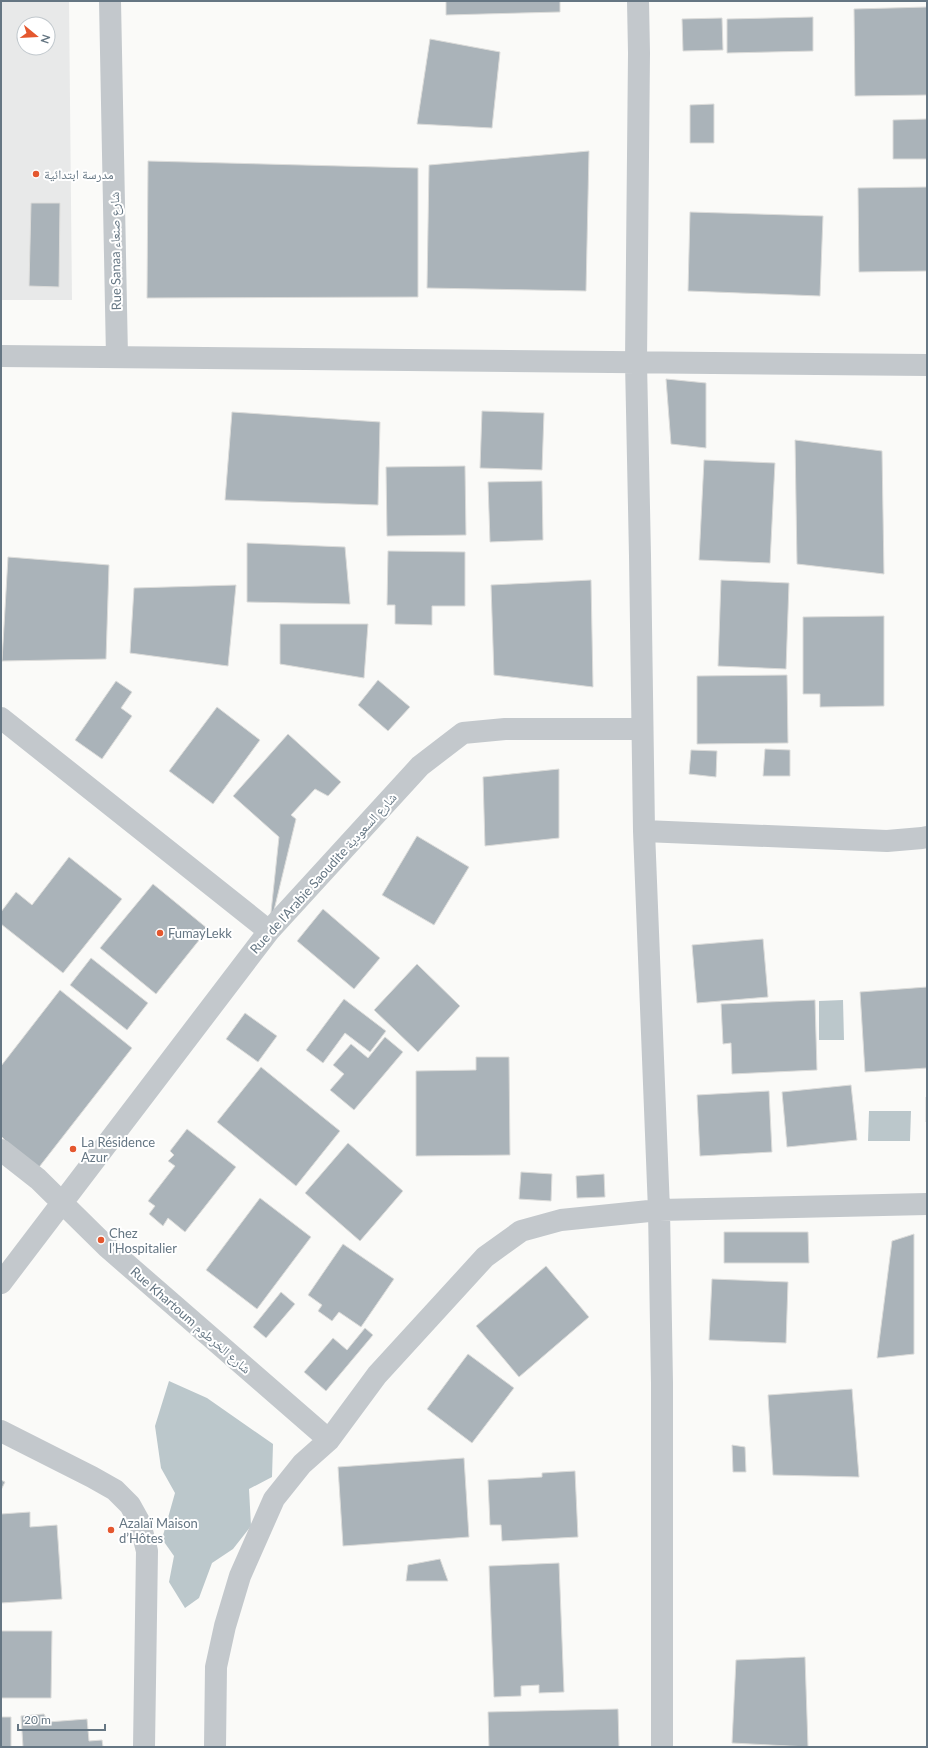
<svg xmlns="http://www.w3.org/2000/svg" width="928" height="1748" font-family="Lato,'Noto Naskh Arabic',sans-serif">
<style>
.built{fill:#e8e9e9;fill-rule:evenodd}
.water{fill:#bbc7cb}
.building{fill:#aab3b9;stroke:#dcdcda}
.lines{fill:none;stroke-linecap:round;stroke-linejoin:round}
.street{stroke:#c3c8cc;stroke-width:22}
.poi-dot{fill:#e4572e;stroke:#fff;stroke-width:1.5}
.labels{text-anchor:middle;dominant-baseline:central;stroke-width:4;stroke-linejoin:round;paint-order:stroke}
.poi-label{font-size:13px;fill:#657683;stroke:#fff;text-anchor:start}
.street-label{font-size:13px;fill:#657683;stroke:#fff}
</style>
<rect width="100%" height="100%" fill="#fafaf8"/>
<path class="built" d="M 1,1 L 69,1 L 72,300 L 1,300 ZM 24,24 L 48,24 L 48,48 L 24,48 Z"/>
<path class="water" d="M 843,1000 L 844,1040 L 819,1040 L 819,1001 Z
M 869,1111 L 911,1111 L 910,1141 L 868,1141 Z
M 169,1381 L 207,1398 L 273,1444 L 272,1477 L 249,1489 L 251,1526 L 233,1549 L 212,1563 L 199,1598 L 185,1608 L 169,1582 L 174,1556 L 162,1539 L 175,1493 L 161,1468 L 155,1426 Z"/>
<path class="building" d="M 446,1 L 560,1 L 560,12 L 446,15 Z
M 927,7 L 927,95 L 855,96 L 854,9 Z
M 813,17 L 813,51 L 727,53 L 727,19 Z
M 722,18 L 723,50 L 683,51 L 682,19 Z
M 430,39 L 500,52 L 492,128 L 417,124 Z
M 714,104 L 714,143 L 690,143 L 690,105 Z
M 927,119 L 927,159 L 893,159 L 893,120 Z
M 589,151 L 586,291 L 427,288 L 429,165 Z
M 148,161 L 418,168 L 418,297 L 147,298 Z
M 927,187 L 927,271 L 859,272 L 858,188 Z
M 31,203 L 60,203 L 59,287 L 29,286 Z
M 690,212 L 823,216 L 820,296 L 688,291 Z
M 666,379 L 706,383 L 706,448 L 671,444 Z
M 482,411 L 544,413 L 542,470 L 480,468 Z
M 232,412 L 380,422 L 378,505 L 225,500 Z
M 795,440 L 882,451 L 884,574 L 797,564 Z
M 704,460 L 775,463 L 770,563 L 699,560 Z
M 465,466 L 466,535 L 387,536 L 386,467 Z
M 542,481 L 543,540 L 490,542 L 488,482 Z
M 247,543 L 345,547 L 350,604 L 247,602 Z
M 388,551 L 465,552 L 465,606 L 432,606 L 432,625 L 395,624 L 395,605 L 387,605 Z
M 8,557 L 109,565 L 106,659 L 2,661 Z
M 591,580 L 593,687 L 494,675 L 491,585 Z
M 721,580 L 789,583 L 786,669 L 718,666 Z
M 236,585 L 228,666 L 130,653 L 134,588 Z
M 884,616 L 884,706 L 820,707 L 820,694 L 803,694 L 803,617 Z
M 280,624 L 368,624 L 364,678 L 280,664 Z
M 787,675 L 788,743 L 697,744 L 697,676 Z
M 378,680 L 410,707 L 388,731 L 358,705 Z
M 116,681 L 132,692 L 121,708 L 132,716 L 102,759 L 75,740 Z
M 217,707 L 260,740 L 213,804 L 169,771 Z
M 288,734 L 341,782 L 328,796 L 315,789 L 291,815 L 296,819 L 269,931 L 279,837 L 233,796 Z
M 765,749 L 790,750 L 790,776 L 763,776 Z
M 691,750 L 717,751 L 716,777 L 689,774 Z
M 559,769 L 559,838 L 485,846 L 483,777 Z
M 417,836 L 469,867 L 434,925 L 382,895 Z
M 69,857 L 122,899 L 63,973 L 1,924 L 1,912 L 16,892 L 32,905 Z
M 153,884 L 208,929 L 156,994 L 100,948 Z
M 323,909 L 380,958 L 354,989 L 297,941 Z
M 763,939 L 768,997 L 697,1003 L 692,945 Z
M 91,958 L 148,1003 L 127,1030 L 70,985 Z
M 417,964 L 460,1006 L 418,1052 L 374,1010 Z
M 927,987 L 927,1068 L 865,1072 L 860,992 Z
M 60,990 L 132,1048 L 36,1171 L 1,1136 L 1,1066 Z
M 344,999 L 386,1031 L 370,1052 L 345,1033 L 323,1063 L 306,1050 Z
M 815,1000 L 817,1070 L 732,1074 L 731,1043 L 723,1044 L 721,1004 Z
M 245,1013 L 277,1036 L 258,1062 L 226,1039 Z
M 385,1037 L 403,1052 L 354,1110 L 330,1090 L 344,1074 L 333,1065 L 351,1044 L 368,1058 Z
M 476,1057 L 509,1057 L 510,1155 L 416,1156 L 416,1071 L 476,1070 Z
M 261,1067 L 340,1131 L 296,1186 L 217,1122 Z
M 851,1085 L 857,1140 L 787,1147 L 782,1092 Z
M 769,1091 L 772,1152 L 700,1156 L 697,1095 Z
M 926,1097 L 927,1097 L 927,1122 L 926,1122 Z
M 187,1129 L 236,1167 L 185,1232 L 168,1218 L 163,1226 L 149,1214 L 155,1206 L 148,1201 L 175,1166 L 168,1161 L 174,1155 L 170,1151 Z
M 348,1143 L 403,1191 L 360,1241 L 305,1193 Z
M 521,1172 L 552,1174 L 551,1201 L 519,1199 Z
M 604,1174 L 605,1197 L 577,1198 L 576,1176 Z
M 260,1198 L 311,1237 L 257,1309 L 206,1270 Z
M 724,1232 L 808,1232 L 809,1263 L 724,1263 Z
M 914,1234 L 914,1354 L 877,1358 L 892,1241 Z
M 343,1244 L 394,1279 L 361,1327 L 339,1312 L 332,1321 L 318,1311 L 322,1305 L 308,1295 Z
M 546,1266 L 589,1317 L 519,1377 L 476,1326 Z
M 712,1279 L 788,1282 L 786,1343 L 709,1340 Z
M 281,1292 L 295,1304 L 266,1338 L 253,1327 Z
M 365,1328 L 373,1335 L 326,1391 L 304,1372 L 333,1338 L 347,1350 Z
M 468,1354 L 514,1388 L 472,1443 L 427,1409 Z
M 852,1389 L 859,1477 L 773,1475 L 768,1395 Z
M 732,1445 L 745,1447 L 746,1472 L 733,1472 Z
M 464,1458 L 469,1537 L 343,1546 L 338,1467 Z
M 575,1471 L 578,1537 L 502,1541 L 501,1525 L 490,1525 L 488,1480 L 542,1477 L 542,1473 Z
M 1,1480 L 5,1482 L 1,1490 Z
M 30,1512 L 30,1527 L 57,1525 L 62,1599 L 1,1603 L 1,1514 Z
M 440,1559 L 448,1581 L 406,1581 L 408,1565 Z
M 559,1563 L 564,1692 L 539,1693 L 539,1685 L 521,1686 L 521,1696 L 494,1697 L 489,1566 Z
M 1,1631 L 52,1631 L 51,1698 L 1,1698 Z
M 805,1657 L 808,1747 L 732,1743 L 736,1660 Z
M 618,1709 L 619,1747 L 489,1747 L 488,1712 Z
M 44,1714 L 48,1722 L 87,1719 L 89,1741 L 102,1740 L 103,1747 L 23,1747 L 21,1716 Z
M 1,1717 L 11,1717 L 11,1747 L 1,1747 Z"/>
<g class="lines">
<path class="street" d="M 110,1 L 117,357
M 638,1 L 639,53 L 636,362 L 640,556 L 644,831 L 659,1210 L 662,1383 L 662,1747
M 1,356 L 927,365
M 1,718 L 269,931
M 644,831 L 887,841 L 922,838 L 927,837
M 1,1150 L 38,1179 L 107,1247 L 329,1440
M 1,1283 L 269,931 L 420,766 L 463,733 L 505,729 L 642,729
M 1,1431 L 92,1477 L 115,1490 L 130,1505 L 140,1523 L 147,1551 L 144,1747
M 215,1747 L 216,1667 L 225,1626 L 240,1576 L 274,1499 L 302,1464 L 329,1440 L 377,1375 L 485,1257 L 521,1231 L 561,1220 L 659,1210 L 927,1204"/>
</g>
<g class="poi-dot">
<circle cx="36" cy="174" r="4"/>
<circle cx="160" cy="933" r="4"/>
<circle cx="73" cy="1149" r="4"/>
<circle cx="101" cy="1240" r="4"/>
<circle cx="111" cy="1530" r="4"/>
</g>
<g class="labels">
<g class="poi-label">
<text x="44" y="174">مدرسة ابتدائية</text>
<text x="168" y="933">FumayLekk</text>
<text x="81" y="1142">La Résidence<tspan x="81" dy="15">Azur</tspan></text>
<text x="109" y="1233">Chez<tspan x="109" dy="15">l’Hospitalier</tspan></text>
<text x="119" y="1523">Azalaï Maison<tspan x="119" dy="15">d’Hôtes</tspan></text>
</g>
<g class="street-label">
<text transform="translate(115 251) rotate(-91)">Rue Sanaa شارع صنعاء</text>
<text transform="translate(323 873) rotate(-48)">Rue de l'Arabie Saoudite شارع السعودية</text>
<text transform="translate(191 1320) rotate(41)">Rue Khartoum شارع الخرطوم</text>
</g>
</g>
<rect width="928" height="1748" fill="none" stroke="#657683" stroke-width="4"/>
<g transform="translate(36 36) rotate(108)"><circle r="19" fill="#ffffff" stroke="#c1c8cd"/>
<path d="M0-3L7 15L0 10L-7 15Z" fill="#e4572e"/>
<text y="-6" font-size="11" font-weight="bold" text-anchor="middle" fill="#657683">N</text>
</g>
<path d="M18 1724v6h87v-6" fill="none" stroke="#657683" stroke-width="2"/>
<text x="24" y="1724" font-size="12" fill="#657683" stroke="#ffffff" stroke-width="3" paint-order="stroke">20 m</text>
</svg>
